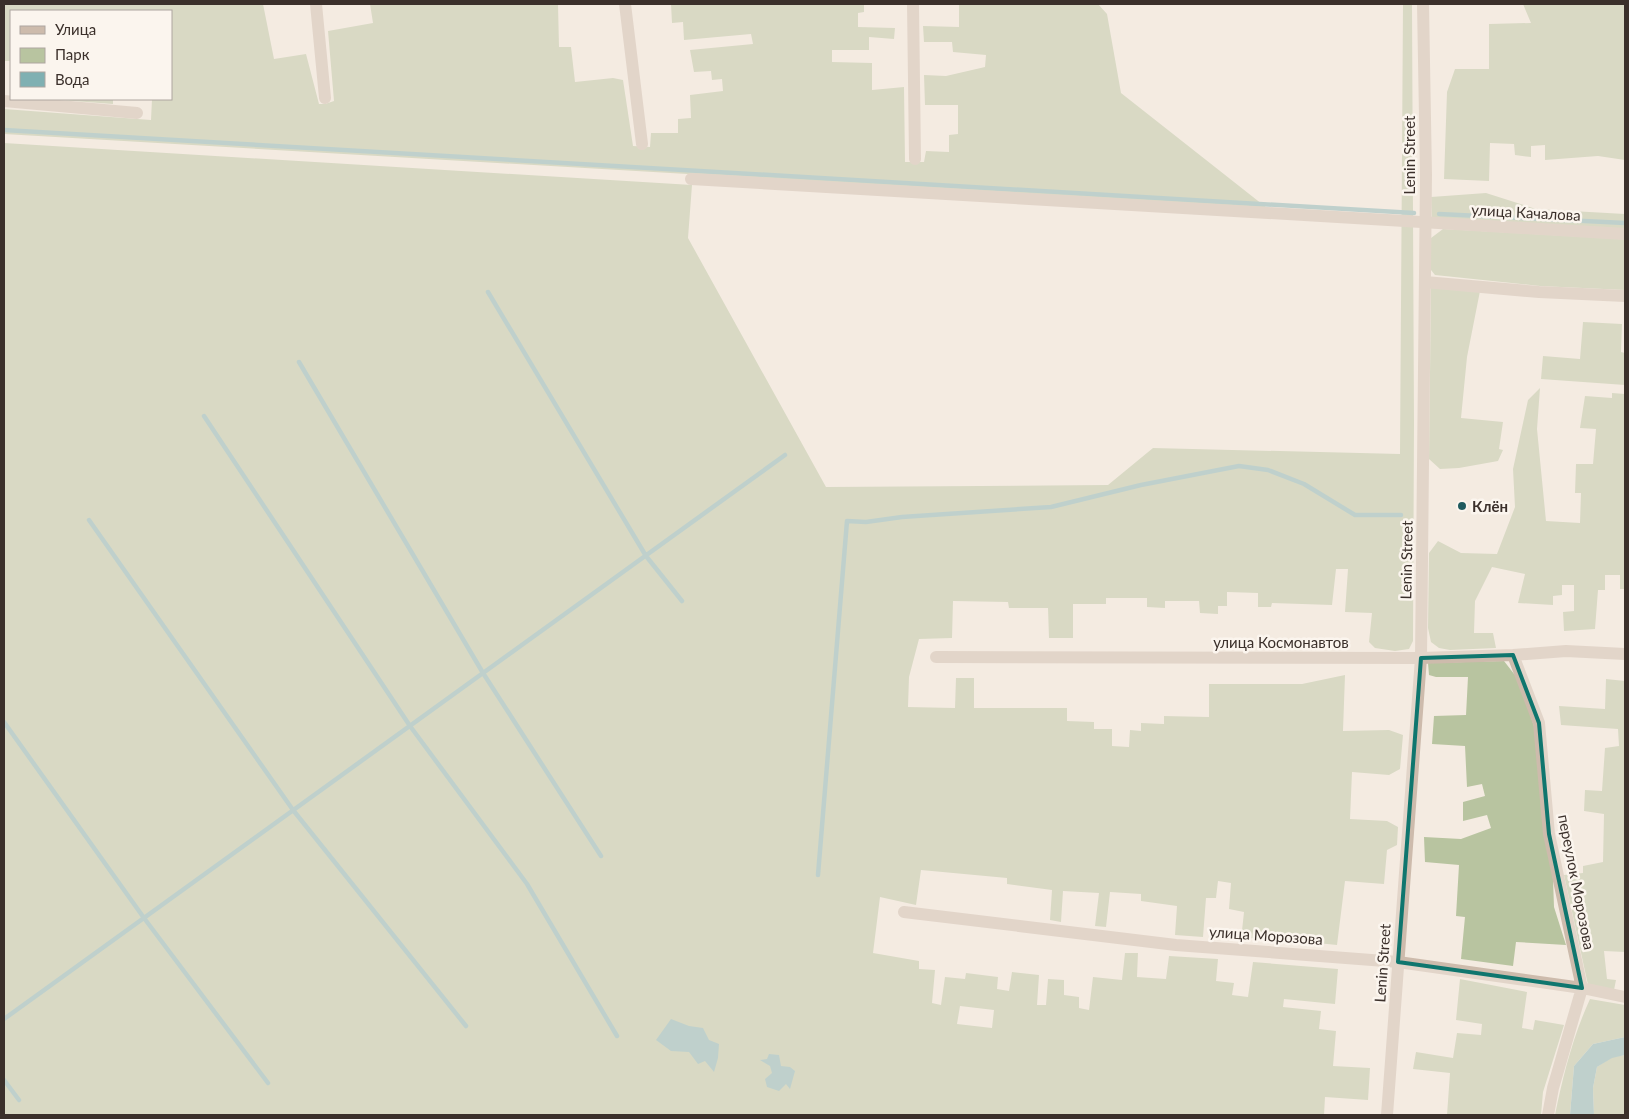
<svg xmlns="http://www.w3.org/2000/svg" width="1629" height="1119" font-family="Lato,sans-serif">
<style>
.green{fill:#b8c4a0;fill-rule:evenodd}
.water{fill:#7fb0b2}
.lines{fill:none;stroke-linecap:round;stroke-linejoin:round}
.stream{stroke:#7fb0b2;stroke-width:4.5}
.minor{stroke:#cdbbac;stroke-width:12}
.tertiary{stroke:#cdbbac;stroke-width:12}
.marked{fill:none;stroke:#0f766e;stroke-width:4;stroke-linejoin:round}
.poi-dot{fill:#1f5a5e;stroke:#fbf5ee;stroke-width:2}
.labels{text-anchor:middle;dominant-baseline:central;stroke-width:5;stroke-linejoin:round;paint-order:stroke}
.street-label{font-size:15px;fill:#3b302b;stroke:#fbf5ee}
.poi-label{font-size:15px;font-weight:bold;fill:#3b302b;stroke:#fbf5ee;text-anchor:start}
</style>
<rect width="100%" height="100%" fill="#f4ebe1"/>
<path class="green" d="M 4,4 L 263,4 L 274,59 L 306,54 L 319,104 L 325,104 L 334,101 L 328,31 L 373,23 L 370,4 L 558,4 L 559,47 L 571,47 L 575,82 L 613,78 L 623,80 L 633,146 L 650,147 L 651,133 L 678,133 L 678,119 L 691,118 L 690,95 L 723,91 L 722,79 L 712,80 L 711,71 L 694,72 L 690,50 L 753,44 L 751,34 L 684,40 L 683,22 L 672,23 L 671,4 L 864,4 L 864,12 L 858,13 L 858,27 L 895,28 L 894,39 L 869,37 L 869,50 L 832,50 L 832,62 L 872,63 L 872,90 L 904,87 L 905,162 L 924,162 L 926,151 L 949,152 L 949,135 L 958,134 L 958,105 L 925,105 L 924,75 L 946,76 L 985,67 L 986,55 L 953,52 L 952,42 L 924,42 L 923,26 L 959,27 L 959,4 L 1098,4 L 1107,14 L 1121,93 L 1267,208 L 4,134 L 4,109 L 151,120 L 152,99 L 171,99 L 171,11 L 11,11 L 11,61 L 4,61 Z
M 1403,4 L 1412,4 L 1414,422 L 1413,641 L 1409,649 L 1395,651 L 1375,648 L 1369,642 L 1372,613 L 1345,612 L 1348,569 L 1336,569 L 1332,605 L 1272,603 L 1271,607 L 1258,607 L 1258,593 L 1227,592 L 1227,606 L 1218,606 L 1218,614 L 1200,613 L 1199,601 L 1165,601 L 1165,608 L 1147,607 L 1147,598 L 1106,598 L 1106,604 L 1073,604 L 1073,638 L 1049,638 L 1048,608 L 1009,608 L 1008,602 L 953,601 L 952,638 L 919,639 L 909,677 L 908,707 L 955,708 L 956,678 L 974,678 L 974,708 L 1067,708 L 1067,721 L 1094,722 L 1094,729 L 1112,729 L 1112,746 L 1129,747 L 1130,730 L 1141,731 L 1141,723 L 1164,724 L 1164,716 L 1209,717 L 1209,684 L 1302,684 L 1345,675 L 1343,731 L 1389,730 L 1403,735 L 1400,769 L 1389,775 L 1352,772 L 1350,819 L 1387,821 L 1398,827 L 1397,845 L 1387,850 L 1384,884 L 1345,881 L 1337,945 L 1259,937 L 1241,940 L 1244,912 L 1229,909 L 1231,883 L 1218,881 L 1216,898 L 1206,898 L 1203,937 L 1175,935 L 1177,906 L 1141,901 L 1141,894 L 1110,892 L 1106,927 L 1095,926 L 1099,893 L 1063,891 L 1061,922 L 1050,920 L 1052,890 L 1007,884 L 1007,878 L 921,870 L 916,905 L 880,897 L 873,953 L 919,961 L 919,969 L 935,970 L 932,1003 L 941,1005 L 945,977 L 965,979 L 966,973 L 998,977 L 997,989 L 1009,991 L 1012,972 L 1039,975 L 1037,1005 L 1046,1005 L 1048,979 L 1064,980 L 1064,995 L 1079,997 L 1079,1008 L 1089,1010 L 1093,977 L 1122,980 L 1125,953 L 1138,953 L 1137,977 L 1166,979 L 1169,956 L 1218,959 L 1216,981 L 1234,983 L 1232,995 L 1248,997 L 1253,962 L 1338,969 L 1335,1004 L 1284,999 L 1283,1007 L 1321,1011 L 1319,1029 L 1336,1031 L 1333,1066 L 1370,1068 L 1368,1100 L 1325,1097 L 1324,1115 L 4,1115 L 4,143 L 692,185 L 688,238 L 826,487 L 1108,485 L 1153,448 L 1400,454 ZM 960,1006 L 994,1010 L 992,1028 L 957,1024 Z
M 1523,4 L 1625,4 L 1625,160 L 1598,156 L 1545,160 L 1545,145 L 1531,146 L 1531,157 L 1515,155 L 1514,144 L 1490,143 L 1489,181 L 1444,179 L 1447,92 L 1455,69 L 1489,69 L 1489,24 L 1531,23 Z
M 47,99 L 113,99 L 113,104 Z
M 1486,193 L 1536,209 L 1625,214 L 1625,230 L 1432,220 L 1431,197 Z
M 1443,229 L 1625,239 L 1625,290 L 1540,286 L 1435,275 L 1431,270 L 1431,238 Z
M 1431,287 L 1480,291 L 1467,357 L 1461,418 L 1503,422 L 1499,449 L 1503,450 L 1498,461 L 1459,468 L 1440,469 L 1429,459 Z
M 1583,322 L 1622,324 L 1621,352 L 1625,353 L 1625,385 L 1541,379 L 1543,356 L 1580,359 Z
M 1540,388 L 1537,429 L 1546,521 L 1580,523 L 1581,493 L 1575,493 L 1576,464 L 1593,464 L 1596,429 L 1580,428 L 1585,396 L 1612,398 L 1612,393 L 1625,394 L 1625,589 L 1620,589 L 1620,575 L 1605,575 L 1605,590 L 1598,590 L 1595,629 L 1564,631 L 1563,612 L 1574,611 L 1574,585 L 1562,585 L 1562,595 L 1553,596 L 1553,605 L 1518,603 L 1525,574 L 1492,567 L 1475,601 L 1474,633 L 1493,633 L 1496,648 L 1450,650 L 1439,648 L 1431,642 L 1428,628 L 1429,553 L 1438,541 L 1461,553 L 1497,554 L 1515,507 L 1513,469 L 1528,400 Z
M 1504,661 L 1518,679 L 1534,726 L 1553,879 L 1554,907 L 1566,945 L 1516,942 L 1513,966 L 1461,959 L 1465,917 L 1456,916 L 1459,865 L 1425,862 L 1424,837 L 1461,839 L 1491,828 L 1487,815 L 1463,821 L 1463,802 L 1485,796 L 1482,784 L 1467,787 L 1465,746 L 1432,744 L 1434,716 L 1466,715 L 1468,677 L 1436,677 L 1429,675 L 1428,663 Z
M 1606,679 L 1625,681 L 1625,952 L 1604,951 L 1607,979 L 1616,980 L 1614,990 L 1588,985 L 1564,875 L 1583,873 L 1583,866 L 1603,862 L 1604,814 L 1584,811 L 1585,790 L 1602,791 L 1605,748 L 1619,746 L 1618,729 L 1561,725 L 1559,706 L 1605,709 Z
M 1460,979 L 1527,992 L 1522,1028 L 1533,1030 L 1535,1020 L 1564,1025 L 1543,1092 L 1541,1115 L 1447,1115 L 1450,1073 L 1413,1069 L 1416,1052 L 1453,1058 L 1457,1033 L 1481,1035 L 1482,1024 L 1456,1020 Z
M 1590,999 L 1625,1005 L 1625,1037 L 1593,1044 L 1574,1066 L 1570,1115 L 1555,1115 C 1563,1076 1573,1036 1590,999 Z
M 1625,1055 L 1625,1115 L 1594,1115 L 1593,1088 L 1597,1067 L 1612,1057 Z"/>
<path class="water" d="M 671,1019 L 689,1026 L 703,1028 L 709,1040 L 719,1044 L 718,1058 L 714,1072 L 705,1061 L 698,1064 L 689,1052 L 671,1051 L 656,1040 Z
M 1625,1037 L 1625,1055 L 1612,1058 L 1597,1067 L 1593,1088 L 1594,1115 L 1570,1115 L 1574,1066 L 1593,1044 Z
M 769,1054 L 779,1055 L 781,1066 L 790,1067 L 795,1071 L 790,1089 L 786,1084 L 779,1091 L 767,1087 L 765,1079 L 772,1073 L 770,1066 L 760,1060 L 767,1059 Z"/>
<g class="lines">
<path class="stream" d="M 4,130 L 1414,213
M 1439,214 L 1625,223
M 488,292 L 646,556 L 682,601
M 299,362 L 483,673 L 601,856
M 204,416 L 410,726 L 527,884 L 617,1036
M 89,520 L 293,810 L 466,1026
M 4,722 L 144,918 L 268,1083
M 818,875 L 847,521 L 866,522 L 902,517 L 1051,507 L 1141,485 L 1239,466 L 1268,470 L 1304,484 L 1355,515 L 1401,515
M 4,1019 L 785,455
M 4,1080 L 19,1100"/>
<path class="minor" d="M 316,4 L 325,98
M 625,4 L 642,144
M 913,4 L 915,159
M 4,101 L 137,113
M 691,179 L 1625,234
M 1425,282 L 1539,292 L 1625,296
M 1513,655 L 1539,723 L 1549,834 L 1582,988 L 1553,1088 L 1548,1115
M 936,657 L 1421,658 L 1513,655 L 1566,651 L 1625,654
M 904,912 L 1176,945 L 1398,962 L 1582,988 L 1625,997"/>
<path class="tertiary" d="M 1387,1115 L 1421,658 L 1426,175 L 1423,4"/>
</g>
<path d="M0 0H1629V1119H0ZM 1513,655 L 1539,723 L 1549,834 L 1582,988 L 1398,962 L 1421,658 Z" fill="#f4ebe1" fill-opacity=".55" fill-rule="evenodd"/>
<path class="marked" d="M 1513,655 L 1539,723 L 1549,834 L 1582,988 L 1398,962 L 1421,658 Z"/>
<circle class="poi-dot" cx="1462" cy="506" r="5"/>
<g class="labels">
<g class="street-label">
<text transform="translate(1409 155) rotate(-90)">Lenin Street</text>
<text transform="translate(1526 212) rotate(3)">улица Качалова</text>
<text transform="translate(1406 560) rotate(-89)">Lenin Street</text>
<text x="1281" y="642">улица Космонавтов</text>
<text transform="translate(1577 882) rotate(79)">переулок Морозова</text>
<text transform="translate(1266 935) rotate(4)">улица Морозова</text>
<text transform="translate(1382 963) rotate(-86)">Lenin Street</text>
</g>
<g class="poi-label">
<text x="1472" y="506">Клён</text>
</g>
</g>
<rect width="1629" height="1119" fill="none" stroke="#3b302b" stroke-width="10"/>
<rect x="10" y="10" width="162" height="90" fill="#fbf5ee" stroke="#aea6a0"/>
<rect x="20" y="26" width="25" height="8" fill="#cdbbac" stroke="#aea6a0"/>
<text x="55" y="35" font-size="15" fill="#3b302b">Улица</text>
<rect x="20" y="48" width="25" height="15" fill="#b8c4a0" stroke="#aea6a0"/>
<text x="55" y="60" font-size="15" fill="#3b302b">Парк</text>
<rect x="20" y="72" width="25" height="15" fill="#7fb0b2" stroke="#aea6a0"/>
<text x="55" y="85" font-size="15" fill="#3b302b">Вода</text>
</svg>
